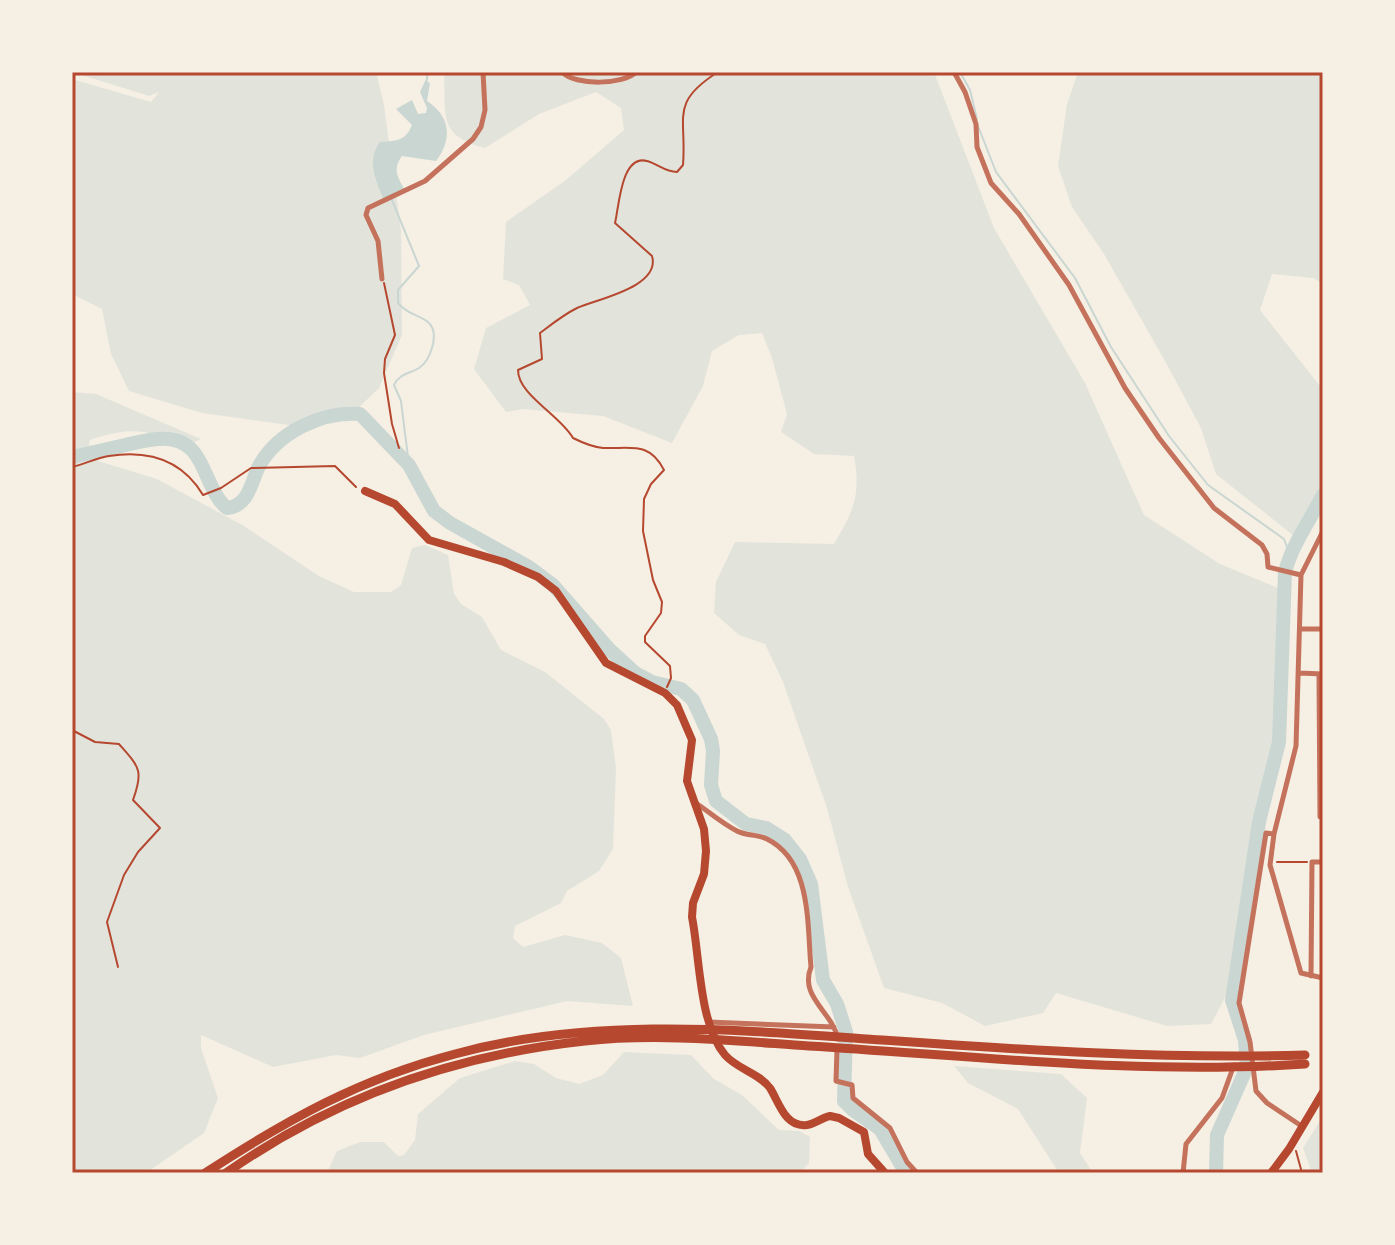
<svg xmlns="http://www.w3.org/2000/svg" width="1395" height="1245" font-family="Montserrat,sans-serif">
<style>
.green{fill:#e2e4dc}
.water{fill:#c9d6d2}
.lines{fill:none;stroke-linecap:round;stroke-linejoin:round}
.stream{stroke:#c9d6d2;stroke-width:2}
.river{stroke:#c9d6d2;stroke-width:14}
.path{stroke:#b5482f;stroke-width:2}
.minor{stroke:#c5725c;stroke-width:5}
.primary{stroke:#b5482f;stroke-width:8}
.motorway{stroke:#b5482f;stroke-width:9}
.neatline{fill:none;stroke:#b5482f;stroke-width:3}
</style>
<rect width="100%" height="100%" fill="#f6efe4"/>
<path class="green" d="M 72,72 L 376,72 L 384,105 L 401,231 L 402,335 L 379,388 L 348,418 L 303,427 L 202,413 L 129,391 L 111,354 L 102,309 L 72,294 L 72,79 L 151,102 L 159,92 L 149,96 Z
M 444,72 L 934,72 L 994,228 L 1085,383 L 1144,515 L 1220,564 L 1278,588 L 1275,746 L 1253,818 L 1231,986 L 1211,1024 L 1167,1026 L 1056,993 L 1043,1013 L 985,1026 L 942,1003 L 884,988 L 848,887 L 827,808 L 783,682 L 765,644 L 739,635 L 714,613 L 716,582 L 735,542 L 834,544 C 854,510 861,495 854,456 L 814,454 L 781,432 L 787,414 L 772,358 L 762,333 L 739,335 L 712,351 L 703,386 L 672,443 L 603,416 L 523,409 L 506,412 L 474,369 L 486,328 L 530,305 L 519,285 L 503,279 L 506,222 L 566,180 L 624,130 L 621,108 L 596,92 L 539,114 L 485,148 C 437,136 446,114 444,72 Z
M 1078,72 L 1323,72 L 1323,284 L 1313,278 L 1272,274 L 1260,310 L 1320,386 L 1323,386 L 1323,484 L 1306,519 L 1294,536 L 1216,474 L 1201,428 L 1165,361 L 1104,254 L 1072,207 L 1058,166 L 1067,104 Z
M 72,392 L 96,394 L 201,439 L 189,445 C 147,431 134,425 90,440 L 88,453 L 98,461 L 157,479 L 244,526 L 319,576 L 354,592 L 391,592 L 401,585 L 412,548 L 425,545 L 448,555 L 454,594 L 461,604 L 482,617 L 501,650 L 545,672 L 604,719 L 611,730 L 616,768 L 613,849 L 599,871 L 567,891 L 561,903 L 515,926 L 513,938 L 523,947 L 565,935 L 602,943 L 621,958 L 633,1006 L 567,1001 L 424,1035 L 360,1058 L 336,1055 L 273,1067 L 201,1035 L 201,1048 L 218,1098 L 204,1133 L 146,1173 L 72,1173 Z
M 624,1052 L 691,1055 L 714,1079 L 742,1095 L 779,1130 L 799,1131 L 810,1137 L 809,1163 L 800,1173 L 327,1173 L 337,1151 L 360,1142 L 384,1142 L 398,1156 L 404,1155 L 415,1140 L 418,1114 L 460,1078 L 515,1061 L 534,1064 L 556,1078 L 579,1084 L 603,1075 Z
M 954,1066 L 1061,1074 L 1087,1098 L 1080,1153 L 1093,1173 L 1059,1173 L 1018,1109 L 968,1083 Z
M 1323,1116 L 1323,1173 L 1312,1173 L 1303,1148 Z"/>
<path class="water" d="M 425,81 L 430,83 L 427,101 C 450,116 453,139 436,161 L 402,156 C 392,169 398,178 405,190 L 384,200 C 376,181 366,160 380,142 C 396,141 406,141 412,125 L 396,109 L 412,100 L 418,114 L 426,113 L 427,108 L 420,92 Z"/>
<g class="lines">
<path class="stream" d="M 960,72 L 970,90 L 977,119
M 426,84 L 428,72
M 978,126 L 996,172 L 1075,278 L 1111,347 L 1169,436 L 1208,485 L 1284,539 L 1290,555
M 392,200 L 419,266 L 398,290 L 398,303 C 409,316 419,314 429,323 C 440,334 430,361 419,368 C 409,374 400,373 394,385 L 401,401 L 409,465"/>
<path class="river" d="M 72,457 C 88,453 105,450 121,446 C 149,440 182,428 199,460 C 208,475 213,497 227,508 C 249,506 251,482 259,466 C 278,432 322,411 360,414 L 409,465 L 434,511 L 450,523 L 529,567 L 553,585 L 610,650 L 635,673 L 652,682 L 681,689 L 693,700 L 711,739 L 713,751 L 711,785 L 716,801 L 746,824 L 766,828 L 785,840 L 800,859 L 811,884 L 823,980 L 837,1004 L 846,1032 L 844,1101 L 853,1110 L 880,1129 L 906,1173
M 1216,1173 L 1217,1135 L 1247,1067 L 1245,1040 L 1232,1000 L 1259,822 L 1279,742 L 1285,572 C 1292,545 1310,520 1323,495"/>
<path class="path" d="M 384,283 L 395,335 L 385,359 L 384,373 L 392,424 L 399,448
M 72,467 C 85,464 96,458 109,456 C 148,450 182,460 203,495 L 221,488 L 251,468 L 335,466 L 356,487
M 667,687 L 671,678 L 670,666 L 645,642 L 645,636 L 661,613 L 662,602 L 653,580 L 643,531 L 644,499 L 651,484 L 664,470 C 649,441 631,449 603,448 C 593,447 583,443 573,438 C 560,415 518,395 518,370 L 542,359 L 540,333 C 552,324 563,315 577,308 C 597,299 661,287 652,256 L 615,223 C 619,207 621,154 647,161 C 658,164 665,172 677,172 L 683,165 C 687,117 669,103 718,72
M 72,730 L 95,742 L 119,744 C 139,767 144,770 133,800 L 160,828 L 138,852 L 124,875 L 107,922 L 118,967
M 1277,862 L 1307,862
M 1296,1151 L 1302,1173"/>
<path class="minor" d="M 562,72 C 575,86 624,85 636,72
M 954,72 L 965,92 L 976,124 L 977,147 L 991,183 L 1019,214 L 1069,285 L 1125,388 L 1159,438 L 1214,508 L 1262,545 L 1267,554 L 1268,567 L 1301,575
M 382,279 L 378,241 L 366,215 L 368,208 L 425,181 L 473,139 L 481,127 L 485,110 L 483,72
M 1323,531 L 1301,575 L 1296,746 L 1274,834 L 1270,865 L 1301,973 L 1323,978
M 1300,629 L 1323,629
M 1299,673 L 1323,674
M 1319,674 L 1320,817 L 1323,816
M 696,803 C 709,812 723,824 737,831 C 746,836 757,834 767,839 C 812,861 807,925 811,967 C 799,997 832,1011 838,1039
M 1274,834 L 1266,833 L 1239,1003 L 1250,1042 L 1256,1091 L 1267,1103 L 1303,1127
M 1311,976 L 1312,862 L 1323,862
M 708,1022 L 834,1027
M 837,1049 L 836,1081 L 852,1085 L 853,1098 L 890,1128 L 907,1162 L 917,1173
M 1183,1173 L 1186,1144 L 1222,1098 L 1234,1065"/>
<path class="primary" d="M 365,491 L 395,504 L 429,540 L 504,562 L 538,577 L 556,591 L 606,663 L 665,693 L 677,705 L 692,740 L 687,781 L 704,829 L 706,851 L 704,874 L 693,903 L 692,917 C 700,958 699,1024 725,1055 C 737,1069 759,1073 770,1088 C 779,1102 785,1128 807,1125 C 815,1124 821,1118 830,1116 L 839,1118 L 864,1132 L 868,1154 L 885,1173
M 1271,1173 L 1289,1149 L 1323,1092"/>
<path class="motorway" d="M 205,1173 C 287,1120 359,1079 455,1054 C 594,1016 740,1030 882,1040 C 1023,1050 1164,1059 1305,1055
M 226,1173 C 333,1098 455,1055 585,1041 C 659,1033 735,1041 809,1046 C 974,1056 1141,1075 1305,1064"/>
</g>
<rect width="1395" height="1245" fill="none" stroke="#f6efe4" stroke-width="148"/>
<rect x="74" y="74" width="1247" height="1097" class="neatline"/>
</svg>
